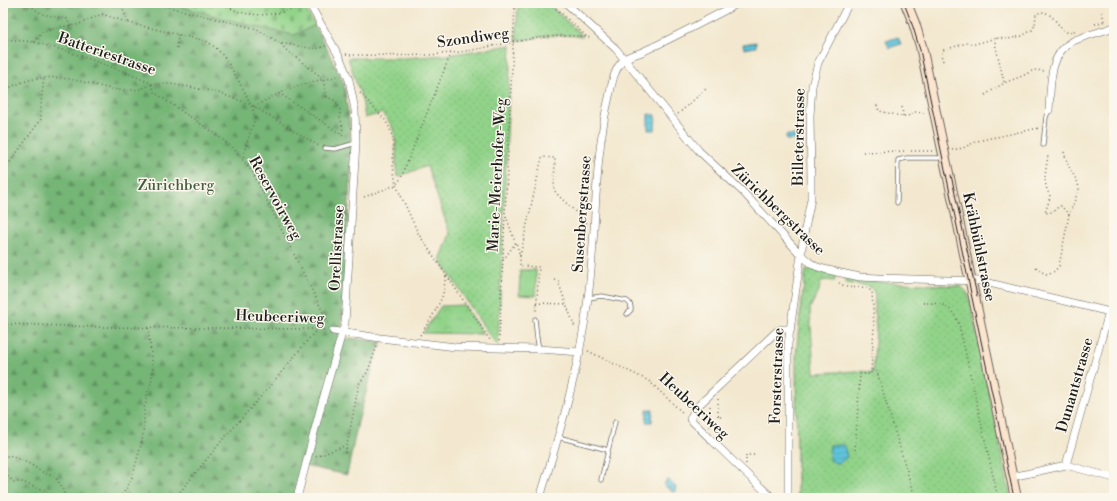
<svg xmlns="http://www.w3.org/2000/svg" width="1117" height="501" font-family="'Libre Bodoni',serif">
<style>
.grass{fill:url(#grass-dots);stroke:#577853}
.forest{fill:url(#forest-firs);stroke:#486849}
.cemetery{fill:url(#cemetery-stones);stroke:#577853}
.park{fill:url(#park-crowns);stroke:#577853}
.pitch{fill:#92d38a;stroke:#577853}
.water{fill:url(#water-rules);stroke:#3d707c}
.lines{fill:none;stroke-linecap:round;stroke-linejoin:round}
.lane-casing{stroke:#67635b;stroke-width:5}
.street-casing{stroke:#67635b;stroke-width:8}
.secondary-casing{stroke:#67635b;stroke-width:12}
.path{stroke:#67635b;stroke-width:1.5;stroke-dasharray:1 3;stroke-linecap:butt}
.lane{stroke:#fff;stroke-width:3.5}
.street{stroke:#fff;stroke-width:7}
.secondary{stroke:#fce5cf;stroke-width:10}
.tram{stroke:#1c1c1c;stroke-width:1}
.labels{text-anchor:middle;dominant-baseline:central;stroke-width:3;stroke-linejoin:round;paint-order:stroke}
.street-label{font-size:15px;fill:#1c1c1c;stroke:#fbf7ec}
.park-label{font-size:15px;fill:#455c42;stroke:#fbf7ec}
</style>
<defs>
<pattern id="grass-dots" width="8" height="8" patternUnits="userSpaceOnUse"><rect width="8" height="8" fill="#92d38a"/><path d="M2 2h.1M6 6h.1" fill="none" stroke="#7db576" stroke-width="1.8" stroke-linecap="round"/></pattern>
<pattern id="forest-firs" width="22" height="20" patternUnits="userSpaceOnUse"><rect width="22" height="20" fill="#75b576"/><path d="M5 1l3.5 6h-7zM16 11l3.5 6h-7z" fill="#5f9260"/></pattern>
<pattern id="cemetery-stones" width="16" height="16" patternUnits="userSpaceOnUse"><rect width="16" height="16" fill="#92d38a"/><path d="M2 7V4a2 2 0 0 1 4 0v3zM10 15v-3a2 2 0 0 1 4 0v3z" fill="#7db576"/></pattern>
<pattern id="park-crowns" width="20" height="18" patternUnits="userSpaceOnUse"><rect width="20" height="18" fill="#92d38a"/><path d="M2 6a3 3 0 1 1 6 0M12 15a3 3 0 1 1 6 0" fill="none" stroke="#7db576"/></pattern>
<pattern id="water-rules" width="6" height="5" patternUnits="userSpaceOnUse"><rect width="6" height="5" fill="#5ec4db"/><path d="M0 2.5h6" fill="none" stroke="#51a8bb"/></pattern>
</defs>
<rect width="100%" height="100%" fill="#fbf7ec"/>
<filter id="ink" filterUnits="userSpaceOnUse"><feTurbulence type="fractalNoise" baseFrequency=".025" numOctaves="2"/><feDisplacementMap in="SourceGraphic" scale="8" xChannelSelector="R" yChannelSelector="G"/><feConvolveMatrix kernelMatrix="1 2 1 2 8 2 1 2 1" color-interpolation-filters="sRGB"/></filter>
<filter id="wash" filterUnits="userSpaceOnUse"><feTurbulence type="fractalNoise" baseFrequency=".012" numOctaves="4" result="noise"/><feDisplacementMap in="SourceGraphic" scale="16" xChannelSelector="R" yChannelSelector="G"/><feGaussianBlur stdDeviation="0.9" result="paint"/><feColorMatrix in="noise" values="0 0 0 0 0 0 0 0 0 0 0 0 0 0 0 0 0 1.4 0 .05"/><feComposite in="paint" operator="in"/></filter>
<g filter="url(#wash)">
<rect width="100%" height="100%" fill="#f3e8cf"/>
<path class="grass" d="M 518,3 L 547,3 L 583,36 L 554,35 L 516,41 Z
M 511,45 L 498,345 L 491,338 L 440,260 L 450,234 L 427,166 L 397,177 C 395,161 398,145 393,129 C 391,123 386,118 382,113 L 365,118 L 362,100 L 348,58 L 403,58 L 448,55 Z
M 813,268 L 835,275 L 836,279 L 834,281 C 830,281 825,279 821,282 C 819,285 820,289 819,291 C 816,298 812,302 810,309 L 814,373 L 857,371 L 873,372 L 876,329 L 874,308 L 875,295 L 873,290 L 868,286 L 846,283 L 844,280 L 846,278 L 886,282 L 959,286 C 966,289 968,293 970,300 L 1011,498 L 797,498 L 796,355 L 801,306 L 806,270 Z"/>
<path class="forest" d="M 3,3 L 168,3 L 253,26 L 294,35 L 315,25 L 344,83 L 349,120 L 352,155 L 342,318 L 341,328 L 338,340 L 351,338 L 382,342 L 377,352 L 358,422 L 347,475 L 304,466 L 293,498 L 3,498 Z"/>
<path class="cemetery" d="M 168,3 L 302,3 L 315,25 L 294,35 L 253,26 Z"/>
<path class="park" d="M 464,305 L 483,334 L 423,333 L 441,306 Z"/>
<path class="pitch" d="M 520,270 L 536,270 L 536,296 L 519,295 Z"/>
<path class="water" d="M 898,37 L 901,44 L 889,48 L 886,41 Z
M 756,42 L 756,47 L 744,49 L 743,44 Z
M 648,114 L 656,115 L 655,130 L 648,130 Z
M 786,135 L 799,135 L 799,140 L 786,140 Z
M 647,410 L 653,410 L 652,422 L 646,422 Z
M 830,445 L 844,445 L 847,457 L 838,464 L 829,459 Z
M 666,480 L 668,480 L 676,487 L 675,492 L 671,491 L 664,485 Z"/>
</g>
<g filter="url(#ink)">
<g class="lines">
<g class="lane-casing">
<path id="lane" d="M 1043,145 L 1046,117 L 1049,110
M 325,148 L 335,149 L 356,143
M 897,203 L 898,160 L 907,158 L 939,158 L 943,156
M 588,298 L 602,296 L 627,301 C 631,304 631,306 631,310 L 627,314
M 535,319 L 537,338 L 539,349
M 558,437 L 608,450
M 601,480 L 615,422"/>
</g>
<g class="street-casing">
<path id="street" d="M 566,3 L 616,49 L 699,151 L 743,192 L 801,255 L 808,261 L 815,266 L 824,269 L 841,273 L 860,277 L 879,278 L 981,281 L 1114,313
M 1049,110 C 1051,86 1048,54 1073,41 C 1086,35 1101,32 1114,27
M 333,331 L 380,338 L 456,347 L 539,349 L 580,352
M 1066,465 L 1109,312
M 1012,477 L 1066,465 L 1114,478
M 297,498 L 321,406 L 345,323 L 356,143 L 355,110 L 349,80 L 340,58 L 309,3
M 540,498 C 560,432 580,366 588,298 C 597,231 593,163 609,97 C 612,85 613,72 621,63 C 625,56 635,55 642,52 C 675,37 707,20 739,3
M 773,498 C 744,473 717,445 690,419 L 695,409 L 700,404 L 777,331 L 781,329 L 791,329
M 788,498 L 788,344 L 804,234 L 811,199 L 811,178 L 810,116 L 812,86 L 818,63 L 849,3"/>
</g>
<g class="secondary-casing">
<path id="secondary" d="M 906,3 L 914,23 L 921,46 L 960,230 L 1016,498"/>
</g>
<path class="path" d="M 26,3 L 42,14 L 67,19 L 70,26
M 120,3 L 129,23
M 153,3 L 257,29 L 280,43 L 316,49 L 326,46
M 216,3 C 223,5 230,8 237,11 C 257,18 278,14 298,8 L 295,3
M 550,3 L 587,37
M 1102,12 L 1104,21
M 1095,24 L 1105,21
M 996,38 L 995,43 L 1004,82
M 3,39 L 34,42 L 70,52 L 125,72 L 152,84 L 169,84 L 190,87 L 216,92 L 252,105 L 319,146
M 34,42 L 42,32 L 60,27 L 77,25 L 102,14 L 129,23 L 206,41 C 224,51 232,70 242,87 C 246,95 250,102 253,110 L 255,118 L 244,152 L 243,160
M 281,44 L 286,50 L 320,76 L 323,80 L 327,97 L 336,101 L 340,110 L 340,117 L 343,128 L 341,134
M 177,48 L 178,34
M 346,54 L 351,55 C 384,55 418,57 451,53 C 497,48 545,30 592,38
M 943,61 L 941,55 L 943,50 L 967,43 L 975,44 L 996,38 L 1008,39 L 1022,36 L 1032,30 L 1035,25 L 1036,14 C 1049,7 1056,23 1063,30 C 1064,31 1067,32 1069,33 L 1076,30
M 152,84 L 154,92 L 183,112 L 213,132 L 233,148 L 243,160 L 253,173 L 329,324
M 3,91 C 25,79 43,75 68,79 C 97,83 124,99 152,84
M 279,93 L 341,134 L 345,138
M 360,93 L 385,120 L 390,129 L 393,140 L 393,166 L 396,185 L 418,233 L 490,340
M 985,95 L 1004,83 L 1020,77 L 1034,70 L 1045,71
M 877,105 L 879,111 L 901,116 L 908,116 L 915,112 L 926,113
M 254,107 C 273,95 291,88 312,82 C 324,78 329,81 339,74
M 902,107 L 903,116
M 678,114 L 707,88
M 952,150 L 963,148 L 977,141 L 1039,128
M 911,151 L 933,151
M 863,152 L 907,151
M 1064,152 L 1068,165 L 1078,183 L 1079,189 L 1069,215
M 3,172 L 41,119 L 41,103 L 44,78
M 364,197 L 396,185 L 401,178 L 451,53
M 506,216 L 515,242
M 520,256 L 542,157 L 555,158 L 554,190 L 558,195 L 587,223
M 503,259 L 504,259 L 516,242 L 520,256 L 520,266 L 539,267 L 536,313
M 1036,267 C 1046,276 1050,277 1059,266 L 1069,215 L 1061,206 L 1058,207 L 1053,212 L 1045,213 L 1049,201 L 1050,195 C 1042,184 1046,169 1048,156
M 554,280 L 558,281 L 566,304
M 839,283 C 841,284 845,287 848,287 C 857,289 864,284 872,292 L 874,328 L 871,370
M 536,303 L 566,304 L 575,327 L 576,327
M 923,303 C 943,303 950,304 959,324 L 998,498
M 3,324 L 100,327 L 317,329 L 325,330
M 420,335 C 429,322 438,308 443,294 C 444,288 445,281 446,275
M 499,341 L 515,3
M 588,351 L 649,381 L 684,414
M 718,399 L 718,417 L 722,417
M 710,427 L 710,405
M 855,450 L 860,374 L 871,374 L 871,370 L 877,372 L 915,498
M 345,453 L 347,445
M 316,457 L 347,445 L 359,384 L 368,371 L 377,346
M 3,458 L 9,455 L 28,463 L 44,473 L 55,477 L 62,487 L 66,498
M 746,464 L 746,455 L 754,455
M 3,470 L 4,473 L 14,482 L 23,482 L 34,487 L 42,489 L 60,498
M 119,498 L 127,488 L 133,475 L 142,441 L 144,425 L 144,408 L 146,403 L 146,397 L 151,383 L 153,370 L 148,328
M 175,498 L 220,443 L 270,386 L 317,329"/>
<use href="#lane" class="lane"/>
<use href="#street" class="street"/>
<use href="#secondary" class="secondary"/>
<path class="tram" d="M 904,3 L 913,27 L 920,50 L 1014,498
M 951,175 L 977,296"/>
</g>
</g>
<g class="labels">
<g class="street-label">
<text transform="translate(473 38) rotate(-8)">Szondiweg</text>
<text transform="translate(107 54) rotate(19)">Batteriestrasse</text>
<text transform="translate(799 137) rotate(-89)">Billeterstrasse</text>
<text transform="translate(497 175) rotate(-87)">Marie-Meierhofer-Weg</text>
<text transform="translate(275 198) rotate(61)">Reservoirweg</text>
<text transform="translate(778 210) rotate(44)">Zürichbergstrasse</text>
<text transform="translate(582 214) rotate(-86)">Susenbergstrasse</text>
<text transform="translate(979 247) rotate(78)">Krähbühlstrasse</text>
<text transform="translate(337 248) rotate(-87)">Orellistrasse</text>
<text transform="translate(280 317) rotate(2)">Heubeeriweg</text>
<text transform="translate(777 376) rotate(-88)">Forsterstrasse</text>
<text transform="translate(1075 385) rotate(-74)">Dunantstrasse</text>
<text transform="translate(694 406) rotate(43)">Heubeeriweg</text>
</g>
<g class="park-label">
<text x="176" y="185">Zürichberg</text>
</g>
</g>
<rect width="1117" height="501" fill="none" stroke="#fbf7ec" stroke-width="16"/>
</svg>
